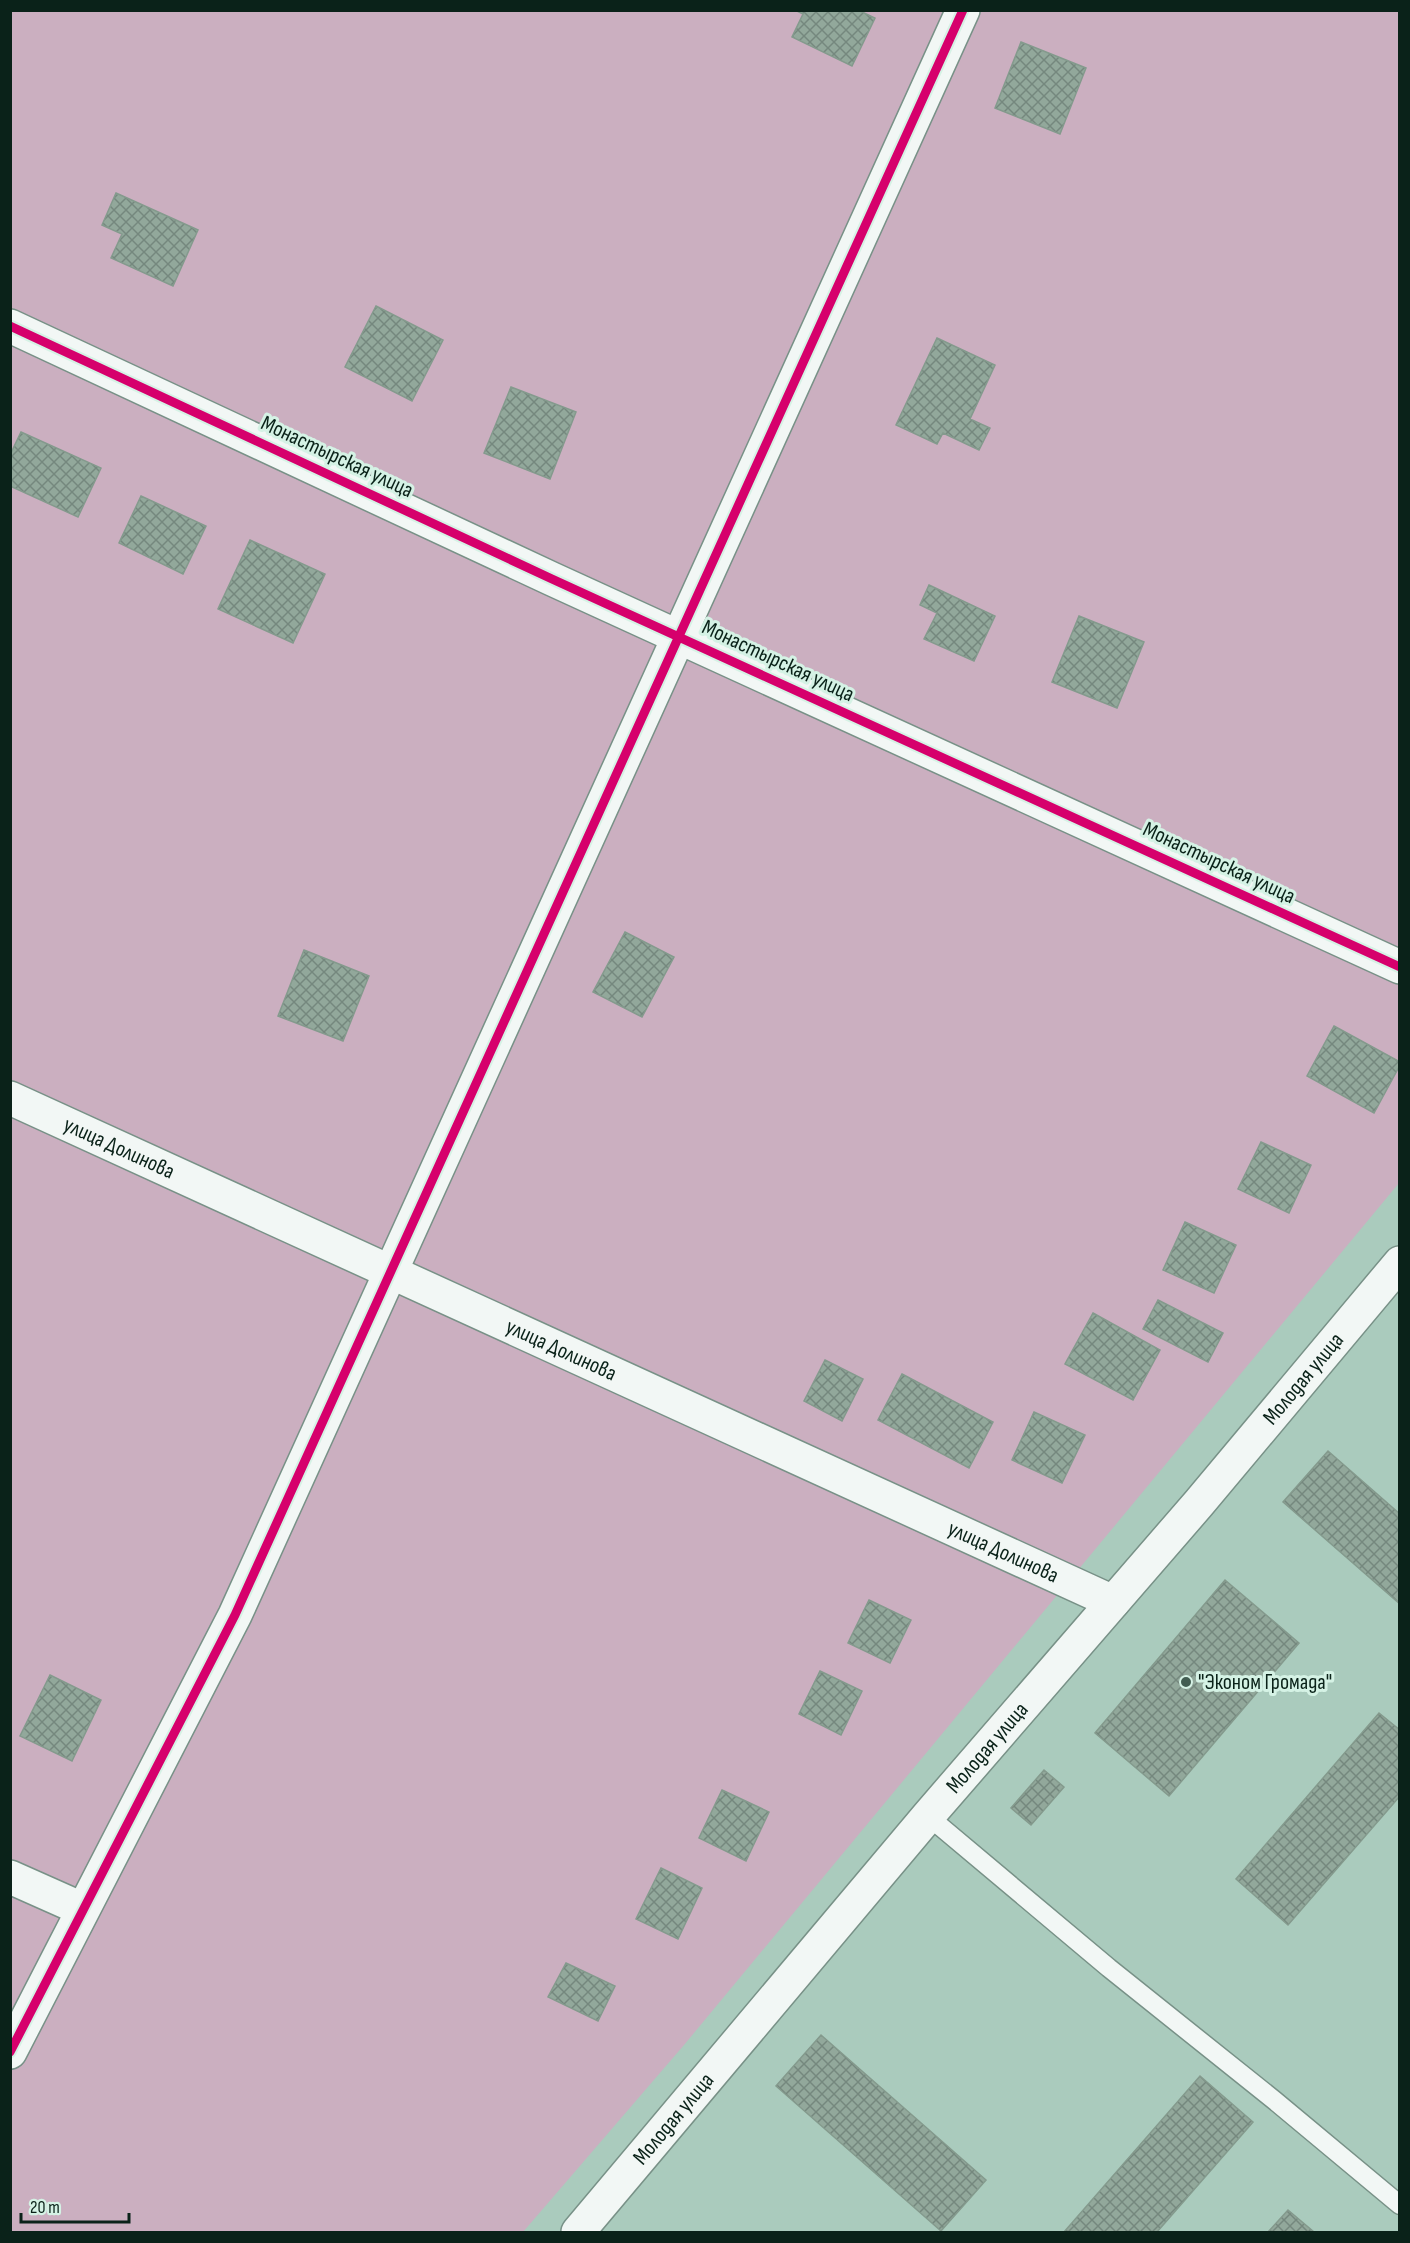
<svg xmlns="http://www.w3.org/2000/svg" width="1410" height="2243" font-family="'Sofia Sans Condensed',sans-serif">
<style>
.green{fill:#cbafc0}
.building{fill:url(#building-cross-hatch);stroke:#849a8d;stroke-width:1.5}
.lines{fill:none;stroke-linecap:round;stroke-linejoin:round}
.lane-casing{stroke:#789187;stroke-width:21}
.street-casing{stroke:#789187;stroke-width:36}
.lane{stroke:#f2f7f5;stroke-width:18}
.street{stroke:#f2f7f5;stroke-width:33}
.cycleway-casing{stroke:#d5f2e5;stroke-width:13}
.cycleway{stroke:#d6006c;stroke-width:9}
.poi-dot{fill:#425d52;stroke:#d5f2e5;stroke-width:2}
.labels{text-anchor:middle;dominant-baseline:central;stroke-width:6;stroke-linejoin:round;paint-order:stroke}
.street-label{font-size:22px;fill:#0a2219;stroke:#d5f2e5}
.poi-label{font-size:22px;fill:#0a2219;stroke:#d5f2e5;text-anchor:start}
</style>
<defs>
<pattern id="building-cross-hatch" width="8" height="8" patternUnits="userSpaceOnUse" patternTransform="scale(1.5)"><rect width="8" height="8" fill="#92a89b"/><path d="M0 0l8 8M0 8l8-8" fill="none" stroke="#75887e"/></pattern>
</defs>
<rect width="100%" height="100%" fill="#aacbbd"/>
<path class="green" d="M 11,11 L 1399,11 L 1399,1183 L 684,2045 L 523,2232 L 11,2232 Z"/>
<path class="building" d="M 795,10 L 858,10 L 875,18 L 852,66 L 792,37 L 803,14 Z
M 1021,42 L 1086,68 L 1060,134 L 995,108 Z
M 116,193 L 198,230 L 173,286 L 111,258 L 122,234 L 102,225 Z
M 376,306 L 443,340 L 412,401 L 345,367 Z
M 937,338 L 995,365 L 970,419 L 990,428 L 979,450 L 943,433 L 937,444 L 896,425 Z
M 511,387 L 576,412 L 550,479 L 484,453 Z
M 21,432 L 101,468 L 78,517 L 10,486 L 10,455 Z
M 141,496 L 206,526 L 183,574 L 119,543 Z
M 250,540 L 325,574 L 293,643 L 218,609 Z
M 929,585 L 995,616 L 974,661 L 924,639 L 937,613 L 920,605 Z
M 1079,616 L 1144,642 L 1117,708 L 1052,682 Z
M 625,932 L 674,957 L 642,1017 L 593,992 Z
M 304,950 L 369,976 L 343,1041 L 278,1016 Z
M 1334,1026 L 1400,1062 L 1400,1065 L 1374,1113 L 1307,1076 Z
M 1261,1142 L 1311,1165 L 1289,1213 L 1238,1189 Z
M 1185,1222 L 1236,1245 L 1214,1293 L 1163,1270 Z
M 1158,1300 L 1223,1333 L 1208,1362 L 1143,1329 Z
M 1093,1313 L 1160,1350 L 1133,1400 L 1065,1364 Z
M 825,1360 L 863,1379 L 842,1421 L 804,1401 Z
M 902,1374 L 993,1422 L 969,1468 L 878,1420 Z
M 1034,1412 L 1085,1435 L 1062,1483 L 1012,1460 Z
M 1328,1451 L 1400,1514 L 1400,1604 L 1283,1502 Z
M 1225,1580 L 1299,1643 L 1169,1796 L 1095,1733 Z
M 869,1600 L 911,1620 L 890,1663 L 848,1643 Z
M 820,1671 L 862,1691 L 841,1735 L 799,1714 Z
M 50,1675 L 101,1700 L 72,1761 L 20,1736 Z
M 1379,1713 L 1400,1730 L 1400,1796 L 1288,1925 L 1236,1879 Z
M 1044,1770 L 1064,1787 L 1031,1825 L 1011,1808 Z
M 722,1790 L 769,1812 L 746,1861 L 699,1838 Z
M 661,1868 L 702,1888 L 678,1939 L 636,1919 Z
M 566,1963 L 615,1986 L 598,2021 L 548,1997 Z
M 821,2035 L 986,2180 L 941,2231 L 776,2086 Z
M 1200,2076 L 1253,2122 L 1157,2232 L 1064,2232 Z
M 1288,2210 L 1314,2232 L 1268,2232 Z"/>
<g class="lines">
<g class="lane-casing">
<path id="lane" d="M 928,1816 L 1109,1968 L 1274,2100 L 1400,2205"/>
</g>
<g class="street-casing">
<g id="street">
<path d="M 10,326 L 552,579 L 1400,967"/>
<path id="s1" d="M 10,1098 L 1113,1602"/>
<path d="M 10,1877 L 82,1909"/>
<path d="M 10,2052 L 235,1615 L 963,10"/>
<path id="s2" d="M 578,2232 L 928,1816 L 1199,1503 L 1400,1263"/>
</g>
</g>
<use href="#lane" class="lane"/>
<use href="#street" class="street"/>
<g class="cycleway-casing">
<path id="cycleway" d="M 10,326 L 552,579 L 1400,967
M 10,2052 L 235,1615 L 963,10"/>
</g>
<use href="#cycleway" class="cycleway"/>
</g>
<circle class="poi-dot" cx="1186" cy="1682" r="6"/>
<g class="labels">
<g class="street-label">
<text transform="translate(337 457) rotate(25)">Монастырская улица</text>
<text transform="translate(778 661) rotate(25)">Монастырская улица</text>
<text transform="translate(1219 863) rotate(25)">Монастырская улица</text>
<text stroke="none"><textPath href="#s1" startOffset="120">улица Долинова</textPath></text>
<text stroke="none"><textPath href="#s1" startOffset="606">улица Долинова</textPath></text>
<text stroke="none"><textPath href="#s2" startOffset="1120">Молодая улица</textPath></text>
<text stroke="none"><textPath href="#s1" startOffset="1092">улица Долинова</textPath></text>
<text stroke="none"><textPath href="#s2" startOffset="634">Молодая улица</textPath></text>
<text stroke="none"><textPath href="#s2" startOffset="148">Молодая улица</textPath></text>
</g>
<g class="poi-label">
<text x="1198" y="1682">"Эконом Громада"</text>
</g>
</g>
<rect width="1410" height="2243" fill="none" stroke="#0a2219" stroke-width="24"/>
<path d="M21 2213v9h108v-9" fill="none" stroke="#0a2219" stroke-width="3"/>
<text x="30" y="2213" font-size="18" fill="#0a2219" stroke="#d5f2e5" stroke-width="4.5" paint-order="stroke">20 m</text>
</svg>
